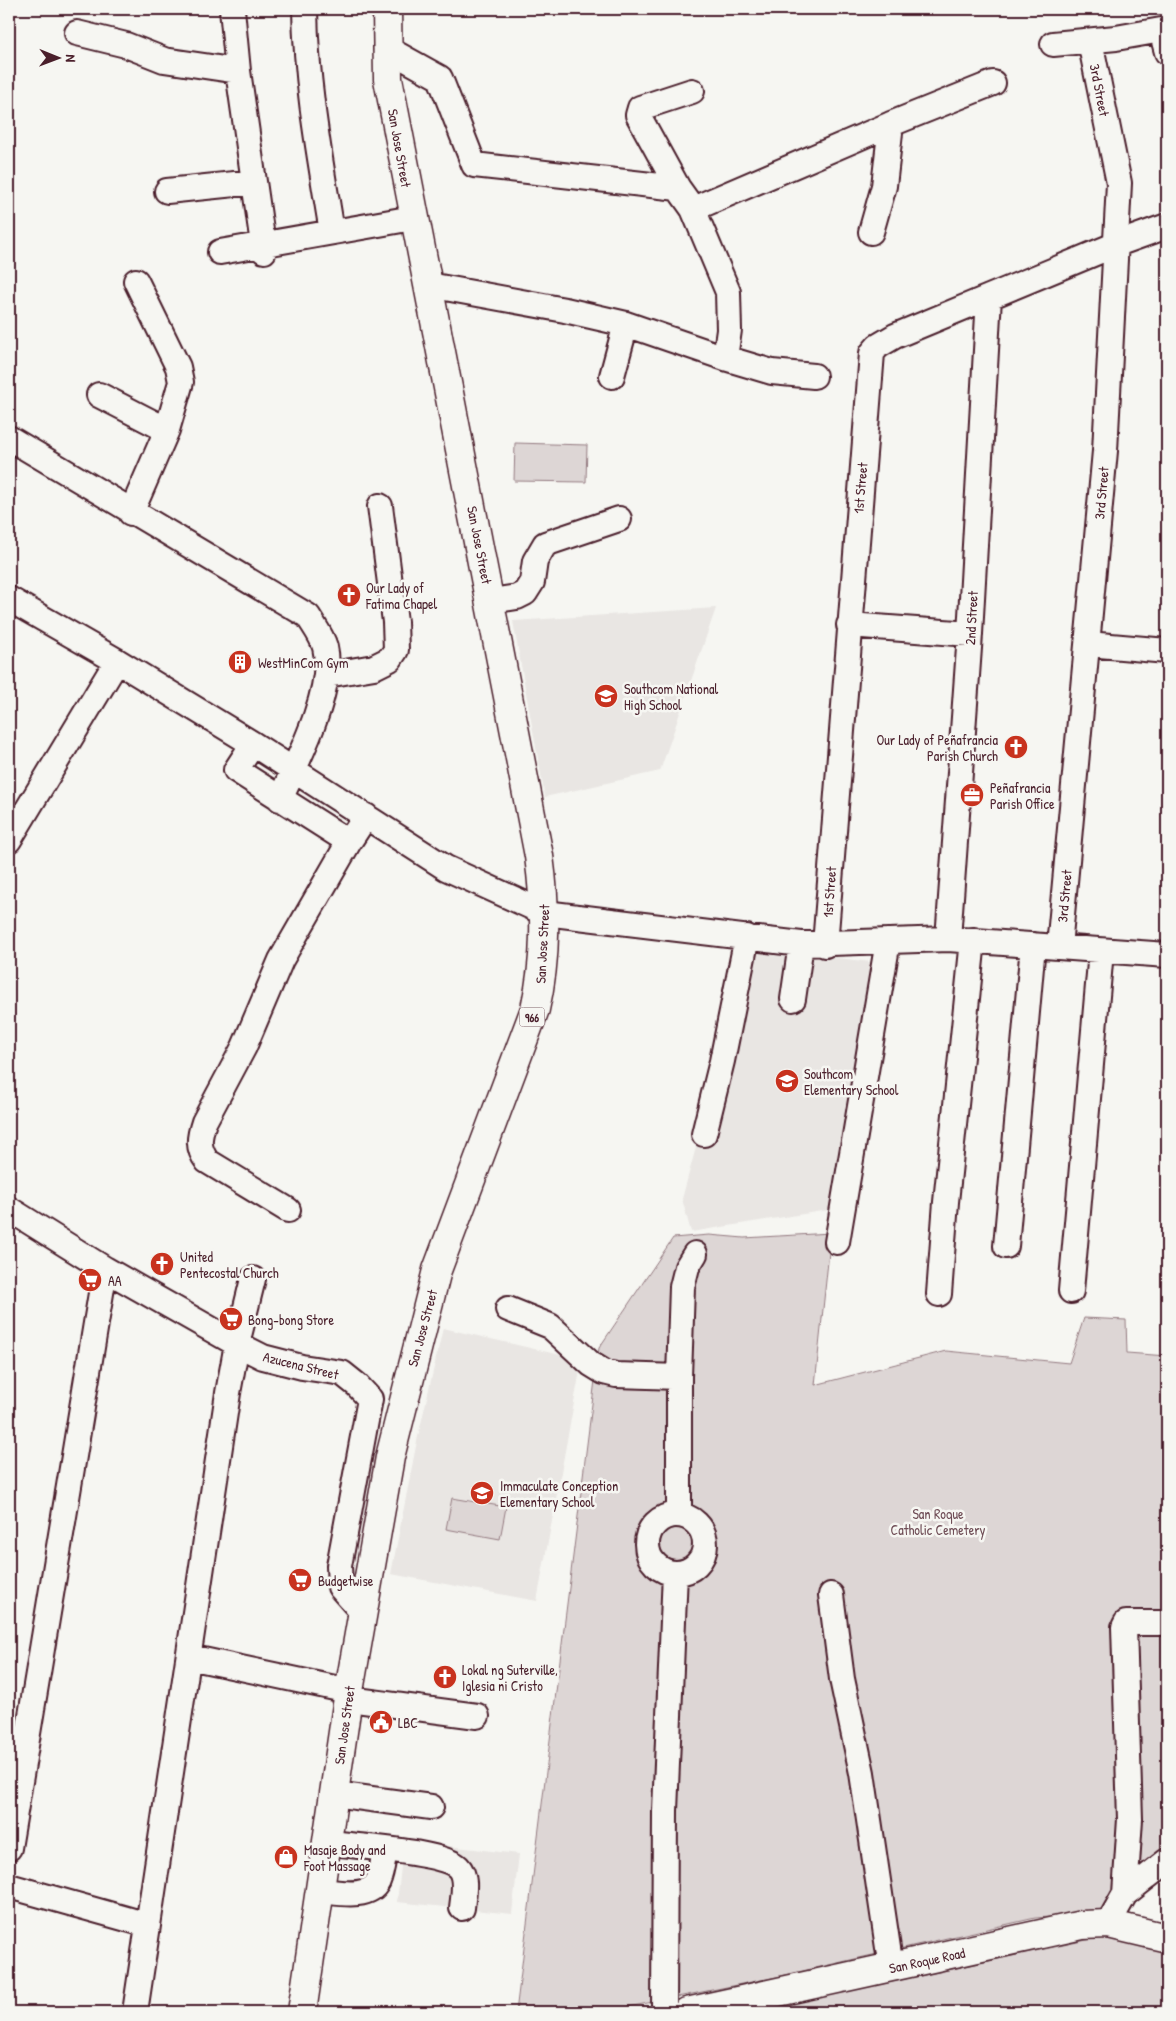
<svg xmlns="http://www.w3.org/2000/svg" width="1176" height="2021" font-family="'Patrick Hand',sans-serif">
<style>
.built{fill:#e9e6e3}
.green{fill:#ddd6d5;stroke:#947a80}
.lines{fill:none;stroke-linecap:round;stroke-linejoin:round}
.minor-casing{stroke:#4a1f2b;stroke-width:28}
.major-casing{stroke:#4a1f2b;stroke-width:31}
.minor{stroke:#f6f6f2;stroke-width:24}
.major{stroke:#f6f6f2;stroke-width:28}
.labels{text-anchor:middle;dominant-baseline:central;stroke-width:5;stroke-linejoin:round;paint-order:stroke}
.shield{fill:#f6f6f2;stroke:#7e6067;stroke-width:1}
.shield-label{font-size:12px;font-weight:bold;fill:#4a1f2b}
.street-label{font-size:14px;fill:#4a1f2b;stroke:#f6f6f2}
.poi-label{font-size:14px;fill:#4a1f2b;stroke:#f6f6f2;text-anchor:start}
.park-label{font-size:14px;fill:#6f4d56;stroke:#f6f6f2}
</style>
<rect width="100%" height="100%" fill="#f6f6f2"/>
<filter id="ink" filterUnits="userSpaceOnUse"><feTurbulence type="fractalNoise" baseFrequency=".02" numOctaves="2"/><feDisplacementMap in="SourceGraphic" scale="10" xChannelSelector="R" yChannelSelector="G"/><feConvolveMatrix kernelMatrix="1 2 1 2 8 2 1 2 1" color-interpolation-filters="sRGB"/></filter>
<g filter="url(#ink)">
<path class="built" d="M 716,608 L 660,771 L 545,797 L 513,621 Z
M 750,947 L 879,963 L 841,1208 L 691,1232 L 682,1199 Z
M 443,1328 L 582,1360 L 537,1601 L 391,1574 L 417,1441 Z
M 404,1841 L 519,1854 L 512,1914 L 397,1902 Z"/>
<path class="green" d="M 515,443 L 587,445 L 586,482 L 514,481 Z
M 831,1233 L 815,1385 L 946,1351 L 1069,1363 L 1084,1318 L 1126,1320 L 1127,1353 L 1167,1356 L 1167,1856 L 1104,1913 L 1035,1918 L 776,1977 L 628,2007 L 587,2012 L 516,2012 L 599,1348 L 673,1238 L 709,1235 L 744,1238 Z
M 452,1498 L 506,1507 L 500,1539 L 446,1529 Z
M 1096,1938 L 1125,1940 L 1167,1953 L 1167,2012 L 752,2012 Z"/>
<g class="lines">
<g class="minor-casing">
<path id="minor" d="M 232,9 L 238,71 L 264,251
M 305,9 C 306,84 320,158 332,232
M 1161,30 L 1167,52
M 77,33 L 126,45 L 164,60 L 238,71
M 1053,44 L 1116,38 L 1167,29
M 386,48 L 440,78 L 474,165 L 678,188 L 693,209 L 728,292 L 729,330 L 725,358 L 772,372 L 814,376
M 891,124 L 993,83
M 678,188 L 638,115 L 640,108 L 692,91
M 167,191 L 254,182
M 693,209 L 891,124 L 884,186 L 871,232
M 220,252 L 413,218
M 429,285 L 565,310 L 626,324 L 725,358
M 612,376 L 626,324
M 99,395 L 167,430
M 9,438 L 308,616 C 314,626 322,636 325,647 C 335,689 298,760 280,799
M 131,513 L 167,430 L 181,382 L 178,367 L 136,281
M 9,599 L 117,661 L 253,744 L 446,868 L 545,913 L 801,944 L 948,939 L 1167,955
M 491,601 L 517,597 L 525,593 L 532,582 L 535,561 L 545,544 L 619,519
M 849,625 L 970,634
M 1088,644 L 1167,651
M 327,675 L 374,667 L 390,659 L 396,650 L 395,622 L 380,506
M 253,744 L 236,770 L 349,842
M 9,840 L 117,661
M 948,939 L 970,634 L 989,297
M 825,945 L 872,353 L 878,346 L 895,336 L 1117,244 L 1167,226
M 1059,947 L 1105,451 L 1119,183 L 1090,41
M 793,999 L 801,944
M 704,1134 L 722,1061 L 747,937
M 9,1209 L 105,1269 L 237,1344 L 263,1357 L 302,1367 L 342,1373 L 357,1385 L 370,1399 L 339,1566 L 340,1587 L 362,1612
M 288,1210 L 207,1161 C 197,1148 199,1137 204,1122 L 244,1047 L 281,960 L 349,842 L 366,816
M 837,1242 L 888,941
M 1006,1246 L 1033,945
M 1071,1291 L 1101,951
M 939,1294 L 946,1202 L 973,940
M 508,1309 L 550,1326 L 591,1364 L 604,1372 L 616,1375 L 679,1377
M 679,1515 L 679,1377 L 682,1287 L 687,1267 L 695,1254
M647 1544a29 29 0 1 1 58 0a29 29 0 1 1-58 0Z
M 831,1595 L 842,1679 L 862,1773 L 891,1968
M 189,1657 L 349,1691
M 349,1699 L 477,1716
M 334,1794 L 431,1807
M 327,1842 C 353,1847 442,1851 458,1867 C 468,1877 463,1896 462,1908
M 9,1848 L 105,1269
M 9,1886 L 148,1925
M 320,1891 C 336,1892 369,1900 378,1881 C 382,1872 383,1860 385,1850
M 1125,1894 L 1130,1819 L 1124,1627 L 1126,1623 L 1167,1623
M 1108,1924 L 1125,1894 L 1167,1861
M 135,2012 L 228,1393 L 237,1344 L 253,1279
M 664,2012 L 665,1811 L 675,1573"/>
</g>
<g class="major-casing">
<path id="major" d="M 302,2012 L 349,1691 L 390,1457 L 437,1270 L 535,1009 C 547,957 546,908 539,856 L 388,79 L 387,9
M 687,2012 L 1082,1925 L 1108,1924 L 1167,1938"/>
</g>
<use href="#minor" class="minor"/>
<use href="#major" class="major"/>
</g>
</g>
<defs>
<g id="church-disc" transform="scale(1.25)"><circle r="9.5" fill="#c8321e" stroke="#f6f6f2"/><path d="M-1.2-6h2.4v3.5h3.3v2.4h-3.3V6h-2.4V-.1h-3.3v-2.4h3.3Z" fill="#fff"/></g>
<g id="building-disc" transform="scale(1.25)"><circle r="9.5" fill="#c8321e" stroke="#f6f6f2"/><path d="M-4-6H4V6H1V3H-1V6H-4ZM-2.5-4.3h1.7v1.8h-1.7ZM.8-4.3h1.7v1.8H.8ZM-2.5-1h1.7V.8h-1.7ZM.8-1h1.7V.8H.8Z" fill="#fff"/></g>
<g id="school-disc" transform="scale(1.25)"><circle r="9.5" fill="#c8321e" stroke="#f6f6f2"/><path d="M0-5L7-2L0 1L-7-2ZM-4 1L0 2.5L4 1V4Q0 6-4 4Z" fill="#fff"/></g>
<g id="office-disc" transform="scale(1.25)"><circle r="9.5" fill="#c8321e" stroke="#f6f6f2"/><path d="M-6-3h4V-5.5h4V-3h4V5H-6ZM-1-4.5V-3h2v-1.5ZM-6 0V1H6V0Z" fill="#fff"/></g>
<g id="supermarket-disc" transform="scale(1.25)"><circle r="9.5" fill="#c8321e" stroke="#f6f6f2"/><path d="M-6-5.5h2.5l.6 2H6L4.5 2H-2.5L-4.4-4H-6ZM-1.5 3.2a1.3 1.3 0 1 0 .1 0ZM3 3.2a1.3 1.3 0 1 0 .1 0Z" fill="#fff"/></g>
<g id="civic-disc" transform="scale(1.25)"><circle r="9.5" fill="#c8321e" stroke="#f6f6f2"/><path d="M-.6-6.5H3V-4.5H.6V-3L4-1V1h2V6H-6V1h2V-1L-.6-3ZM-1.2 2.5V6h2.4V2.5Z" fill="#fff"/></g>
<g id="shop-disc" transform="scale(1.25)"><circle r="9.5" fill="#c8321e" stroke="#f6f6f2"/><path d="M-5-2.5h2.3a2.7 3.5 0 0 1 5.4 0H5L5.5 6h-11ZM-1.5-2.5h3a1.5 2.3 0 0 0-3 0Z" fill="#fff"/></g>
</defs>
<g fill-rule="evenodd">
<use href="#church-disc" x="349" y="595"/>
<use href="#building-disc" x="240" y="662"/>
<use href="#school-disc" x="606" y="696"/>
<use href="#church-disc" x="1016" y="747"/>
<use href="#office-disc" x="972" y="795"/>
<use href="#school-disc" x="787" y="1081"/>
<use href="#church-disc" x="162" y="1264"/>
<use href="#supermarket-disc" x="90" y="1280"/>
<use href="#supermarket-disc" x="231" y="1319"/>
<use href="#school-disc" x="482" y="1493"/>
<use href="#supermarket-disc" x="300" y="1580"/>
<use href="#church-disc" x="445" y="1677"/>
<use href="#civic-disc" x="381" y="1722"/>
<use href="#shop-disc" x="286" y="1857"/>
</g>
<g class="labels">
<rect class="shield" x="519.5" y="1007.5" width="25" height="19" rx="4"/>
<g class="shield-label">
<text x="532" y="1017">966</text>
</g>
<g class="street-label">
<text transform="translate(1100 90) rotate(79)">3rd Street</text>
<text transform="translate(400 148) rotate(80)">San Jose Street</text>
<text transform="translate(860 488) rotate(-85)">1st Street</text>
<text transform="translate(1101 493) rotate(-85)">3rd Street</text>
<text transform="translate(480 545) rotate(79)">San Jose Street</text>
<text transform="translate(971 618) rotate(-87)">2nd Street</text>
<text transform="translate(829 892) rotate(-86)">1st Street</text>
<text transform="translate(1064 896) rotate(-85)">3rd Street</text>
<text transform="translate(542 944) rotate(-87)">San Jose Street</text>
<text transform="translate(422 1328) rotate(-75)">San Jose Street</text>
<text transform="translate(301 1365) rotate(14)">Azucena Street</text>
<text transform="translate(344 1725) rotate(-82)">San Jose Street</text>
<text transform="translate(927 1960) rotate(-12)">San Roque Road</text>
</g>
<g class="poi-label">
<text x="366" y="587">Our Lady of<tspan x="366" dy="16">Fatima Chapel</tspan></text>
<text x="258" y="662">WestMinCom Gym</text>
<text x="624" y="688">Southcom National<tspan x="624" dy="16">High School</tspan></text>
<text x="998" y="739" text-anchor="end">Our Lady of Peñafrancia<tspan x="998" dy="16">Parish Church</tspan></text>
<text x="990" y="787">Peñafrancia<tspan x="990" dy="16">Parish Office</tspan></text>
<text x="804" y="1073">Southcom<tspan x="804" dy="16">Elementary School</tspan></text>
<text x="180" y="1256">United<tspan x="180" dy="16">Pentecostal Church</tspan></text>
<text x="108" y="1280">AA</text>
<text x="248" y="1319">Bong-bong Store</text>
<text x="500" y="1485">Immaculate Conception<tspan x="500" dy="16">Elementary School</tspan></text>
<text x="318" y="1580">Budgetwise</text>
<text x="462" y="1669">Lokal ng Suterville,<tspan x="462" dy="16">Iglesia ni Cristo</tspan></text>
<text x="398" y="1722">LBC</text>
<text x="304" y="1849">Masaje Body and<tspan x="304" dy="16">Foot Massage</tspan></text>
</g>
<g class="park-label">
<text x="938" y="1513">San Roque<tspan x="938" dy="16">Catholic Cemetery</tspan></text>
</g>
</g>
<rect width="1176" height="2021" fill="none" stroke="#f6f6f2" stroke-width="30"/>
<rect x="15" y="15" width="1146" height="1991" fill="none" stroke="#4a1f2b" stroke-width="2" filter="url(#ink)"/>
<g transform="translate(58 58) rotate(91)" stroke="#f6f6f2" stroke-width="4" paint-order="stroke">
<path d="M0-4L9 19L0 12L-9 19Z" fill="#4a1f2b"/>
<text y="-8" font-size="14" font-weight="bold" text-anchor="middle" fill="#4a1f2b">N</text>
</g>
</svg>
